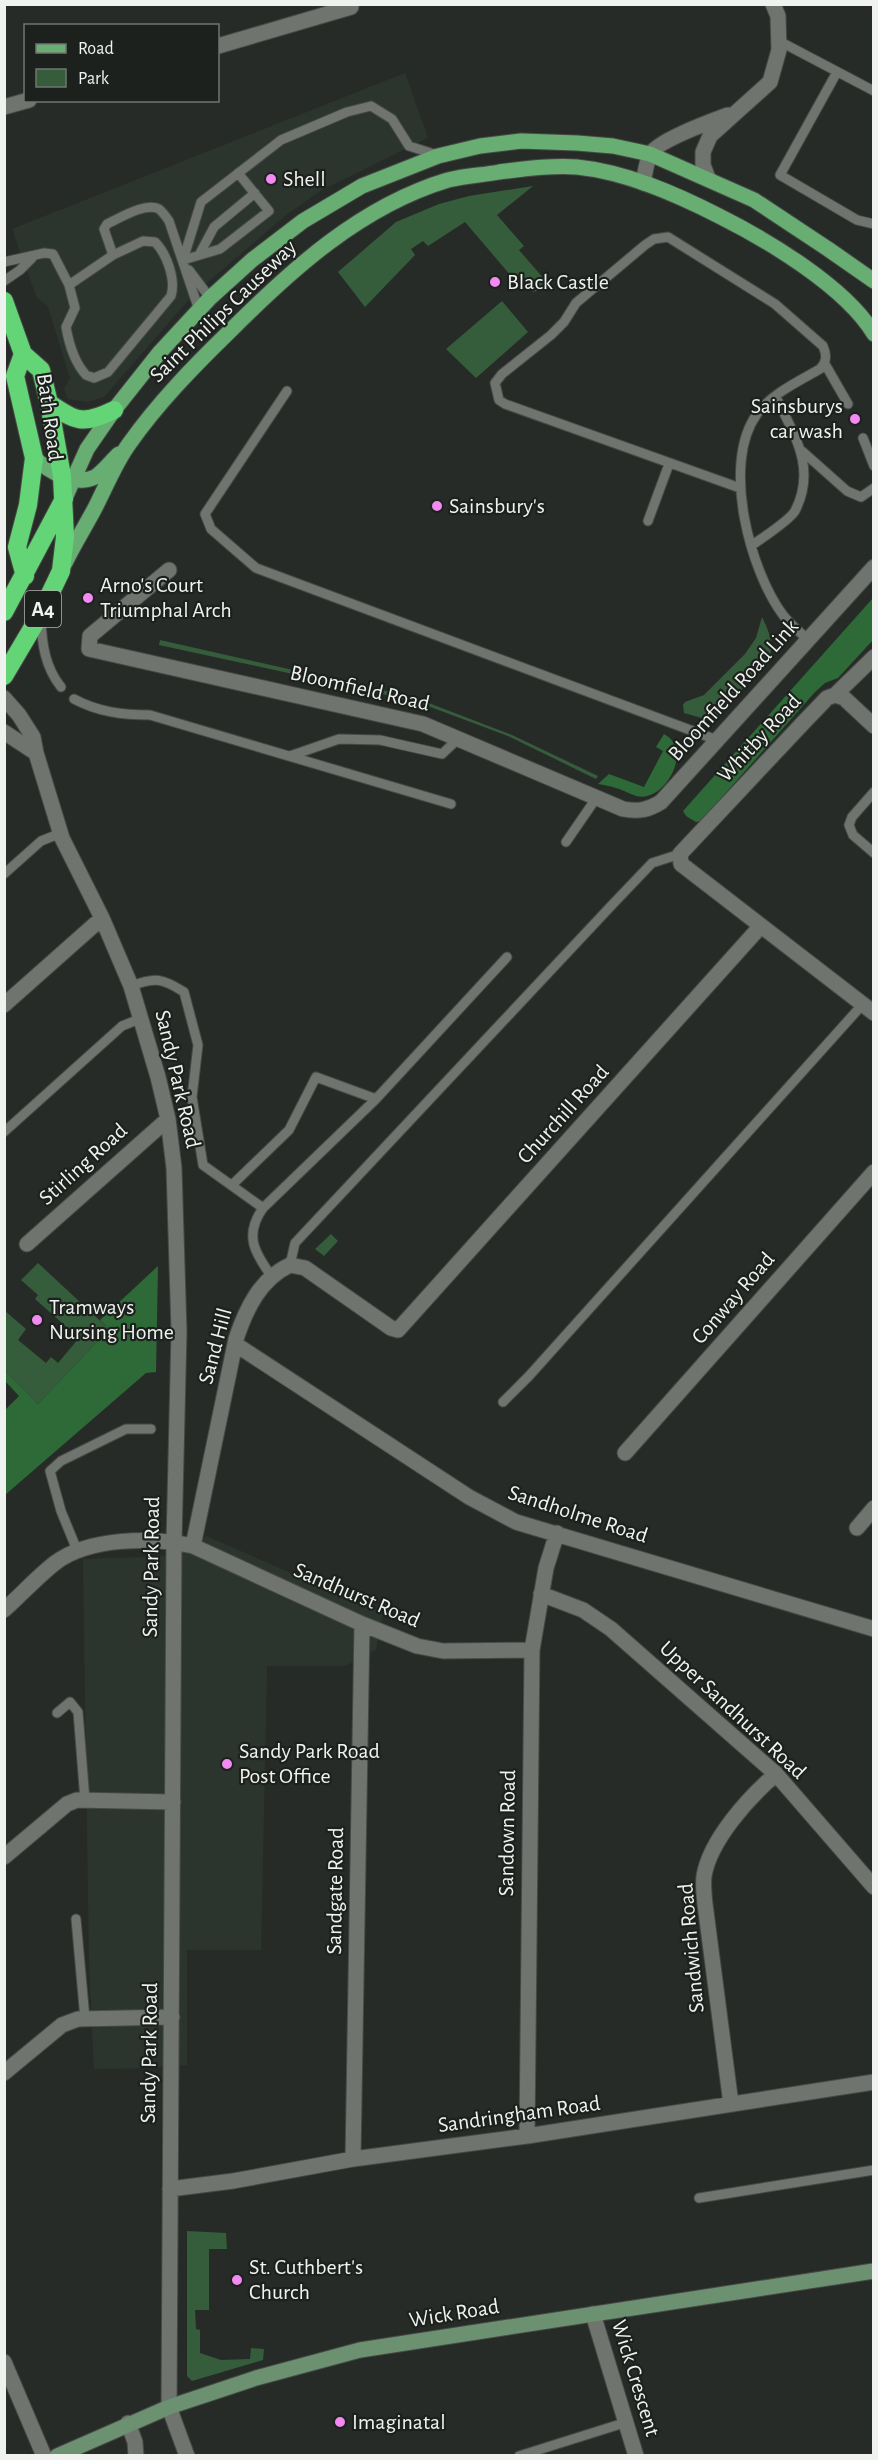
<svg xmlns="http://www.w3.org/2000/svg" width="878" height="2460" font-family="'Alegreya Sans',sans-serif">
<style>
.built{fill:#2c352d}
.green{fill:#365d3b}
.forest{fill:#2d6a37}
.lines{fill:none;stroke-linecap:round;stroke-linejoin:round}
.lane-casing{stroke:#464946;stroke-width:11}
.street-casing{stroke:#464946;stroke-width:17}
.secondary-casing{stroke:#464946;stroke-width:17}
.primary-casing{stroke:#464946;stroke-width:17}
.highway-casing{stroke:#464946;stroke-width:20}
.lane{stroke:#6f746f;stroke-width:9}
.street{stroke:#6f746f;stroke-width:15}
.secondary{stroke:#6c9171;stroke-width:15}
.primary{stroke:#68ae73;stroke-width:15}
.highway{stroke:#64d576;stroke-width:18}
.poi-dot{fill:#f28af2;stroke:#1d211d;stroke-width:2}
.labels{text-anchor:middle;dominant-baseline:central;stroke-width:4.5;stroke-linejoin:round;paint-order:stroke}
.shield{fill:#1d211d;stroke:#b0b3b0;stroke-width:1.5}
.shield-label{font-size:21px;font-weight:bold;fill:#eff2ef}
.poi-label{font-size:22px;fill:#eff2ef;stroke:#1d211d;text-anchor:start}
.street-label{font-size:22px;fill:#eff2ef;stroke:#1d211d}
</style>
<rect width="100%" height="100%" fill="#272b27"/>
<path class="built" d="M 405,73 L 428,138 L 322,190 L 286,215 L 193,295 L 104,397 L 87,402 L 68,399 L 64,389 L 70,378 L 48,307 L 36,296 L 12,229 Z
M 206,1536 L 383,1613 L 376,1650 L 345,1666 L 267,1666 L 261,1950 L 187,1950 L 187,2065 L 152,2068 L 94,2069 L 89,1961 L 83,1559 L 180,1556 Z"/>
<path class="green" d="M 533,186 L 497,215 L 524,246 L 519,250 L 551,287 L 533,292 L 522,280 L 518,284 L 465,222 L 428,246 L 423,241 L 411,249 L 415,255 L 365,307 L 338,272 L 396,222 L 439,204 L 469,196 Z
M 502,301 L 528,332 L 476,378 L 446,349 Z
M 762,617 C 769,631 773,641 770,657 L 719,716 L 709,720 L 684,713 L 683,705 L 685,702 L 704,695 L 745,654 L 756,638 Z
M 160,640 L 413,697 L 512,735 L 598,776 L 596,779 L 508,736 L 428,706 L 371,691 L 159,645 Z
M 331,1234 L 338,1241 L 324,1256 L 315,1249 Z
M 38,1263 L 109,1329 L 38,1404 L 5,1371 L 4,1310 L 26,1329 L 18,1340 L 46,1363 L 51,1357 L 58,1363 L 79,1338 L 35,1299 L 38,1295 L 21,1280 Z
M 187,2231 L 226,2233 L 227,2249 L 209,2249 L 209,2310 L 195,2310 L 196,2329 L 200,2330 L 200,2353 L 221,2360 L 250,2359 L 251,2348 L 264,2349 L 263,2360 L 192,2381 L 187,2376 Z"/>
<path class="forest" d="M 873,598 L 873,640 L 838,678 L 825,683 L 815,692 L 701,821 L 696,822 L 686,816 L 683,811 Z
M 664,734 C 691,748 670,791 647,796 C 636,799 627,791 616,788 C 611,786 604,785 598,784 L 609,774 L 644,787 L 663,751 L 656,747 Z
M 158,1266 L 156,1372 L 146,1373 L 5,1495 L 5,1410 L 19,1396 L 5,1381 L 5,1371 L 38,1404 L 109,1329 L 100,1320 Z"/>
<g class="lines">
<g class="lane-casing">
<path id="lane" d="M 779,41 L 874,91
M 837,72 L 780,175 L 857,220 L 874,224
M 199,255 L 214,227 L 255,193
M 183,260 L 201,202 L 281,140 L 347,112 L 371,106 L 392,119 L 409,146 L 437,155
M 183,260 L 220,249 L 269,211 L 238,173
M 4,262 L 44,253 L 53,254 L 69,285 L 113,255 L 104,229 L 107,224 C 120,218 145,202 159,209 C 163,212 166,217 169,221 L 199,310
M 189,270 L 210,298
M 4,281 L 20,270 L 32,258
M 69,285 L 75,308 L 66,327 C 69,344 74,362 86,375 L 94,378 L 108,372 L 171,296 C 176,280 167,254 155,242 L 143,241 L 113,255
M 825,364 L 848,404
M 287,391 L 205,514 L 211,529 L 256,568 L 717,740
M 863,438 L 874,466
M 802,451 L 847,491 L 861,497 L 874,488
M 740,488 L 505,404 L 499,400 L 495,383 L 502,374 L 551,335 L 564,322 L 576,303 L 645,245 L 654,239 L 668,237 L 775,304 L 823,346 C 827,355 827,362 820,369 C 799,381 771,394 757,414 C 721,463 750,571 783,615 C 790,624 800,632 809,641
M 648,521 L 669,464
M 751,546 C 762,538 789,521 795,511 C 817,468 794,435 776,397
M 41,620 C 42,644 45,667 61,687
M 74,699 C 98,712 123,715 150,715 L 451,804
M 290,756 L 339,739 L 380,740 L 442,754 L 459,738
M 874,792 L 852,817 L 849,825 L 853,835 L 874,853
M 566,842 L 597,797
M 4,874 L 41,841 L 61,833
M 131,986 C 155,977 162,978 184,992 L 198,1045 L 192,1097 L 203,1165 L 263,1208
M 4,1132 L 122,1026 L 142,1018
M 232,1185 L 289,1130 L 316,1077 L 376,1099 L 507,957
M 290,1265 L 295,1243 L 611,906 L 652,863 L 680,854
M 272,1277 C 254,1252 244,1235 263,1208 L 376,1099
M 503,1402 L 529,1376 L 863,1004
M 77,1550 L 61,1511 L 50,1471 L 61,1461 L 126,1429 L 151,1429
M 57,1713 L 70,1702 L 78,1712 L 85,1800
M 76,1919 L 85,2019
M 699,2198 L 874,2170
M 519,2456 L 627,2422"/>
</g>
<g class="street-casing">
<path id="street" d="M 218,46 L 351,7
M 4,107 L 29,100
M 708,178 L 703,165 L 703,152 L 710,136 L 770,82 L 779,50 L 778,16 L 773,4
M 643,183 C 645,174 646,163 650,155 C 656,141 712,121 728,115
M 169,570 L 90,636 L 89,649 L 423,724 L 623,809 C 638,812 648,810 661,802 L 874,567
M 874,657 L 835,695 L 827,698 L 803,723 L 680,854 L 681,864 L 874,1013
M 835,695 L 844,698 L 874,726
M 4,698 L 19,715 L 33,737 L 36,753 L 62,838 L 102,918 L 131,986 L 158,1077 L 168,1119 L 174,1168 L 179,1331 L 174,1542 L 169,2407 L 187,2456
M 4,732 L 36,753
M 4,1005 L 102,918
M 27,1244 L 168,1119
M 235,1344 L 469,1497 L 516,1522 L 874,1629
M 625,1453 L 874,1172
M 857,1528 L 874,1508
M 193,1546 L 236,1339 C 246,1309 260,1279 290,1265 L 305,1268 L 391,1328 L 398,1330 L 760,927
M 541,1594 L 583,1610 L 611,1629 L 776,1774 L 874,1887
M 4,1610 C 21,1595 37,1577 55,1563 C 89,1537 153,1537 193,1546 L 362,1624 L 417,1646 L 443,1651 L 532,1650
M 4,1857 L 67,1804 L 77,1800 L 173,1802
M 4,2073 L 62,2025 L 78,2019 L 172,2017
M 731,2104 L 705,1904 C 704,1895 703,1885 704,1876 C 710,1840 749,1797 776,1774
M 527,2136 L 532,1650 L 546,1568 L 557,1533
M 353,2159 L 362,1624
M 170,2189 L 233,2181 L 353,2159 L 527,2136 L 874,2082
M 593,2314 L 636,2456
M 4,2362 L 44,2456
M 128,2423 L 135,2442 L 136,2456"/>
</g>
<g class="secondary-casing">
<path id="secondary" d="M 57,2456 L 169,2407 L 256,2378 L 360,2350 L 874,2271"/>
</g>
<g class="primary-casing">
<path id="primary" d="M 34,458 C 49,471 74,487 95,477 C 103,472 112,460 119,454
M 65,498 L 87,449 L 114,410 L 160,352 L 210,298 L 252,260 L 303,221 L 362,186 L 438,156 L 480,146 L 521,141 L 577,143 L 613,146 L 650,154 L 754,200 L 828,249 L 874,281
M 65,563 C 75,542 87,524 97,504 C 107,484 116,462 129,444 C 158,403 193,367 229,332 C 292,269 361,206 448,180 C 464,176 483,175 499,172 C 524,169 552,165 577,167 C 626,172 676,194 719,216 C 767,240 846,287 874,334"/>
</g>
<g class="highway-casing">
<path id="highway" d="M 4,301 L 23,354 L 15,376 L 34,458 L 28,505 L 17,547 L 25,576
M 49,403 C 76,422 83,425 114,410
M 4,612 L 64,499
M 4,676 L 40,615 L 61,571 L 65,537 L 62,476 L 49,403 L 41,370 L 23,354"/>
</g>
<use href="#lane" class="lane"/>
<use href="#street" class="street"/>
<use href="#secondary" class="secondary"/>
<use href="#primary" class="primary"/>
<use href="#highway" class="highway"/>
</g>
<g class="poi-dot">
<circle cx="271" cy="179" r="6"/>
<circle cx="495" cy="282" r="6"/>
<circle cx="855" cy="419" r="6"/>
<circle cx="437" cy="506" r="6"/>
<circle cx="88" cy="598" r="6"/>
<circle cx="37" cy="1320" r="6"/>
<circle cx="227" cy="1764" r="6"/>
<circle cx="237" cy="2280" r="6"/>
<circle cx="340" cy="2422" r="6"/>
</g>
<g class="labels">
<rect class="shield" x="25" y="591" width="36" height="36" rx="4.5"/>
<g class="shield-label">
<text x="43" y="609">A4</text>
</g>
<g class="poi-label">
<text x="283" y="179">Shell</text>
<text x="507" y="282">Black Castle</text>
<text x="843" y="406" text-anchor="end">Sainsburys<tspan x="843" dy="25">car wash</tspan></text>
<text x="449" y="506">Sainsbury's</text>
<text x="100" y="585">Arno's Court<tspan x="100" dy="25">Triumphal Arch</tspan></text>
<text x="49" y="1307">Tramways<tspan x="49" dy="25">Nursing Home</tspan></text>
<text x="239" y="1751">Sandy Park Road<tspan x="239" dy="25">Post Office</tspan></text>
<text x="249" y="2267">St. Cuthbert's<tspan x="249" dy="25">Church</tspan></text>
<text x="352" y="2422">Imaginatal</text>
</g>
<g class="street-label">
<text transform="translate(223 311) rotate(-44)">Saint Philips Causeway</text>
<text transform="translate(50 417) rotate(82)">Bath Road</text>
<text transform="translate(360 688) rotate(13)">Bloomfield Road</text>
<text transform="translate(733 690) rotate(-48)">Bloomfield Road Link</text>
<text transform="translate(759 738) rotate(-47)">Whitby Road</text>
<text transform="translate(178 1079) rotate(77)">Sandy Park Road</text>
<text transform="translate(563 1114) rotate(-48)">Churchill Road</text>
<text transform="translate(83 1164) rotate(-42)">Stirling Road</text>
<text transform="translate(733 1298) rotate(-49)">Conway Road</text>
<text transform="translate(215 1346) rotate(-75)">Sand Hill</text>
<text transform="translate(578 1514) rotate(18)">Sandholme Road</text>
<text transform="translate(151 1567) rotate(-89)">Sandy Park Road</text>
<text transform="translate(357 1595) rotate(23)">Sandhurst Road</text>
<text transform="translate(733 1710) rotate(43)">Upper Sandhurst Road</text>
<text transform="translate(507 1833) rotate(-89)">Sandown Road</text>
<text transform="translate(335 1891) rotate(-89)">Sandgate Road</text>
<text transform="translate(691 1948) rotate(-95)">Sandwich Road</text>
<text transform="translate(149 2053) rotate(-89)">Sandy Park Road</text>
<text transform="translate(519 2114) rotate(-8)">Sandringham Road</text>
<text transform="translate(454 2313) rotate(-9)">Wick Road</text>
<text transform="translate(636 2378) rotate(73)">Wick Crescent</text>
</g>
</g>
<rect width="878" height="2460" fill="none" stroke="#eff2ef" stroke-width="12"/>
<rect x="24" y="24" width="195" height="78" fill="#1d211d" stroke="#717571" stroke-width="1.5"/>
<rect x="36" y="44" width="30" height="9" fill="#68ae73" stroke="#717571" stroke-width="1.5"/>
<text x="78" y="54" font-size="18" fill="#eff2ef">Road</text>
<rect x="36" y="69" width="30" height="18" fill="#365d3b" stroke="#717571" stroke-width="1.5"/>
<text x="78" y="84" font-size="18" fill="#eff2ef">Park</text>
</svg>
